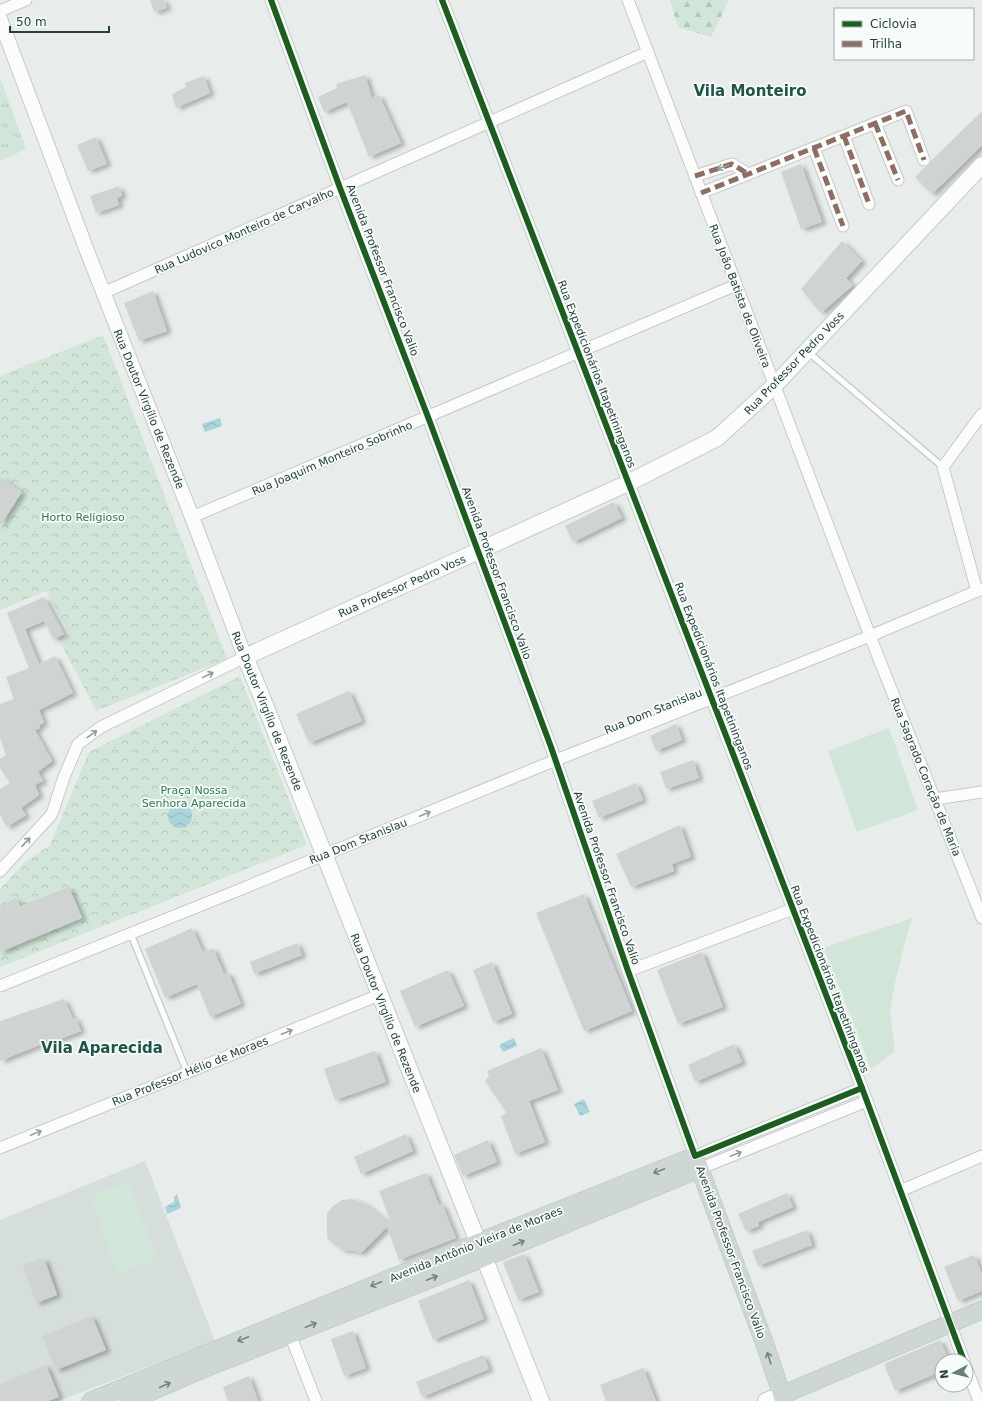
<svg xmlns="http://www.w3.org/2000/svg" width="982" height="1401" font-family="'DejaVu Sans',sans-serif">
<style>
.built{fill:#d6dedb}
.grass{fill:url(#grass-tufts)}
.forest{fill:url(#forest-firs)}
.park{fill:url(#park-crowns)}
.pitch{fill:#d1e6d8}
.water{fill:url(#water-waves)}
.building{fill:#cfd4d2;filter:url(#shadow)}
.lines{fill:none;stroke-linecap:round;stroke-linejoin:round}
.service-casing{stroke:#c5cac8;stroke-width:8}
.minor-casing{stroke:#c5cac8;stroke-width:13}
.tertiary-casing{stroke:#c5cac8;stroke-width:16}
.secondary-casing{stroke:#c3cbc8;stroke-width:18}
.primary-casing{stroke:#c3ccc9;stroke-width:19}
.service{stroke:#fcfcfc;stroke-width:5.5}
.minor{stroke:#fcfcfc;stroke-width:11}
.tertiary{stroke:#fcfcfc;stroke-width:14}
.secondary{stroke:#fcfcfc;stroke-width:16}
.primary{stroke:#cfd7d5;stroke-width:17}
.quiet{stroke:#8d6e63;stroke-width:5;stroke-dasharray:10 5;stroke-linecap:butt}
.cycleway-casing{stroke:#f7fbf9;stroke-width:8}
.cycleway{stroke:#1b5e20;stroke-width:6}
.oneway{stroke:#909f9b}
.oneway2{stroke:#718580}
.labels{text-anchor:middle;stroke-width:3.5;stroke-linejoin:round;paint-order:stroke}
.street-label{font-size:11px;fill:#24423a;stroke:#f7fbf9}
.park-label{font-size:11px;fill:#2d7a4b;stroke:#f7fbf9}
.district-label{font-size:15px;font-weight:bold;fill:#1f5548;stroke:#f7fbf9}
</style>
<defs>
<pattern id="grass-tufts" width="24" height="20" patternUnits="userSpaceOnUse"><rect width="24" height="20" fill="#d1e6d8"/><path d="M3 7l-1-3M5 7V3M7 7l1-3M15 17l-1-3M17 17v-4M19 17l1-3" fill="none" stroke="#b3c6ba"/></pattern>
<pattern id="forest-firs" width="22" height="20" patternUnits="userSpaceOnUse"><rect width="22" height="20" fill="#d1e6d8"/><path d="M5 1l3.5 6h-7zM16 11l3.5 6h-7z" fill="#b3c6ba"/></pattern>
<pattern id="park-crowns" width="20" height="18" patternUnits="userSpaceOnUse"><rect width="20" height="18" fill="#d1e6d8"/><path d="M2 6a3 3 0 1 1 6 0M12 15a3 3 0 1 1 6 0" fill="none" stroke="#b3c6ba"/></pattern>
<pattern id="water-waves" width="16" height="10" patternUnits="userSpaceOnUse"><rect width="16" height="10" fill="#a9d4db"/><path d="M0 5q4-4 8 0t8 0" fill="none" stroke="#91b7bd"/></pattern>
<filter id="shadow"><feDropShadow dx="4.5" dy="2.5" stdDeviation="2" flood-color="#0004"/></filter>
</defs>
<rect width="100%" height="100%" fill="#e8edeb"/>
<!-- built -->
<polygon class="built" points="145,1161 215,1341 59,1401 0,1401 0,1220"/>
<!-- grass -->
<polygon class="grass" points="0,78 26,149 0,161"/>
<!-- forest -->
<polygon class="forest" points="670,0 729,0 711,37 678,27"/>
<!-- park -->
<g class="park">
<polygon points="103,335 227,659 96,711 58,638 70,634 46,591 0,610 0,376"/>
<polygon points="240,676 307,845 0,967 0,889 24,863 50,845 89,752"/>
</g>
<!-- pitch -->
<g class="pitch">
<polygon points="889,728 918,810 857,832 828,751"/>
<polygon points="913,918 908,931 895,983 890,1011 895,1051 871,1069 824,948 843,941"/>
<polygon points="129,1180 156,1259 117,1274 91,1198"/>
</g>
<!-- water -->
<g class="water">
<polygon points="220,418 222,426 205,432 202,424"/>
<circle cx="180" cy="816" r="12"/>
<polygon points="514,1038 517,1046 503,1052 499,1045"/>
<polygon points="584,1099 590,1112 580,1116 574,1104"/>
<polygon points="177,1194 181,1208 167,1214 165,1207 174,1202 174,1197"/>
</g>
<!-- building -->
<g class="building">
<polygon points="150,0 164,0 167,8 154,12"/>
<polygon points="365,75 372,98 379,95 401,143 369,157 347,102 324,112 318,97 337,88 336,84"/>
<polygon points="204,76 210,93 176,108 172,94 186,87 185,83"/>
<polygon points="982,111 982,145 932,194 915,177 925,167 929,165 931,161"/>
<polygon points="96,137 107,164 88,171 77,145"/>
<polygon points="801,164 822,222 801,229 781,172"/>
<polygon points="119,186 122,196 117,198 119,205 96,213 90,196"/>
<polygon points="842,241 862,261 846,278 853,285 821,313 801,289"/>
<polygon points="153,291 167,331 139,341 124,303"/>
<polygon points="0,477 22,492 0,526"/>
<polygon points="614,502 622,518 573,542 565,526"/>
<polygon points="44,597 64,634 53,639 44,621 25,629 39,664 55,656 73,693 39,710 44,723 39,725 40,728 35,730 52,761 38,772 43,781 35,785 39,795 21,808 26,815 7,827 0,815 0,789 10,783 0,768 0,759 6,755 0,738 0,704 14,699 6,677 29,668 7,613"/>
<polygon points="349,691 362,721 309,743 296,714"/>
<polygon points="676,724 682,740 656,751 650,736"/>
<polygon points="693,760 699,778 666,789 660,772"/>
<polygon points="636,783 643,800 599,818 592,801"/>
<polygon points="680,825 691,857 672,864 674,871 631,887 616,854"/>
<polygon points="69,887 82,918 0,952 0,906 16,898 20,906"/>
<polygon points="584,894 632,1011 584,1031 536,913"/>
<polygon points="192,928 203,952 213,948 224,974 228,972 241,1004 210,1017 197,984 165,998 145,949"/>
<polygon points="297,943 302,955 254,974 250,962"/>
<polygon points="702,952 723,1007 678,1024 657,970"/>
<polygon points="492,962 512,1014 493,1022 473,970"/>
<polygon points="448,970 464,1006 415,1027 400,991"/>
<polygon points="64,999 73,1019 76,1018 81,1031 42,1046 42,1044 0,1061 0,1021"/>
<polygon points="734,1044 742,1062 695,1082 688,1065"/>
<polygon points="541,1048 558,1090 529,1101 545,1142 515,1154 501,1116 507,1113 485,1081 489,1076 487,1071"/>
<polygon points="375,1051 386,1082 335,1100 324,1069"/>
<polygon points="406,1134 413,1151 361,1174 354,1157"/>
<polygon points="488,1140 497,1162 463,1176 454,1155"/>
<polygon points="426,1173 439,1205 442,1204 456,1238 399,1260 387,1227 361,1253 355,1251 342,1250 327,1238 327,1214 332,1207 342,1200 352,1199 364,1203 392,1225 379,1191"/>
<polygon points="787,1193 793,1207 758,1222 759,1226 746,1231 738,1214"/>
<polygon points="807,1230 812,1245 758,1266 752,1251"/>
<polygon points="524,1254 539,1292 518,1300 503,1262"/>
<polygon points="974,1255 982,1274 982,1291 958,1301 944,1267"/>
<polygon points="44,1258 57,1295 36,1303 23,1265"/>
<polygon points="469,1280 484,1319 433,1340 418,1301"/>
<polygon points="92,1316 106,1350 56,1370 42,1336"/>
<polygon points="353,1331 366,1368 344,1376 331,1339"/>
<polygon points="940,1340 949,1361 942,1361 942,1371 895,1391 884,1364"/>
<polygon points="483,1355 489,1369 422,1397 416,1382"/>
<polygon points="46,1365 59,1397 48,1401 0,1401 0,1384"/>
<polygon points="643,1368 656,1401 606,1401 600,1385"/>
<polygon points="249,1376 258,1401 228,1401 223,1387"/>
</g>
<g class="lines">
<defs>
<g id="service">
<polyline points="808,352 943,467"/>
<polyline points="130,932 187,1072"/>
</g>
<g id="minor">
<polyline points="271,0 340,188 428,417 551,747 628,971 695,1156 862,1088"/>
<polyline points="442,0 862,1088 964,1361"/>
<polyline points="628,0 870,636 982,918"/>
<polyline points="0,11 26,0"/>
<polyline points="875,123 898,180"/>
<polyline points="844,136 869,204"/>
<polyline points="814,148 843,226"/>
<polyline points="695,176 732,164 748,174"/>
<polyline points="701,193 906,111 924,160"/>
<polyline points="103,293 648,52"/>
<polyline points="192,517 736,285"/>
<polyline points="977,591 943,467 982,414"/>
<polyline points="935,799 982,792"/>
<polyline points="0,871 52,814 64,777 78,744 101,727 245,657"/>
<polyline points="628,971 793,909"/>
<polyline points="0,986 229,894 556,760 870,636 982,589"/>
<polyline points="0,1148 379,995"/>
<polyline points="699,1169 867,1101"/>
<polyline points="900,1191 982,1156"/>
<polyline points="288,1329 316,1401"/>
<polyline points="966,1367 979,1401"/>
</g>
<polyline id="tertiary" points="0,19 87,251 192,517 245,657"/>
<g id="secondary">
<polyline points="541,1401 259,690 245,657 628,483 717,438 774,386 982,165"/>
<polyline points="766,1401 782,1395"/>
</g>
<g id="primary">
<polyline points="782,1395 982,1310"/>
<polyline points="91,1401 477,1243 695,1156 764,1342 784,1401"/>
<polyline points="129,1401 198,1371 483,1258 699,1169"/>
</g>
</defs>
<!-- service casing -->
<use href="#service" class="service-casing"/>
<!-- minor casing -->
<use href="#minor" class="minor-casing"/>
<!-- tertiary casing -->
<use href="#tertiary" class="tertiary-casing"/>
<!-- secondary casing -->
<use href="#secondary" class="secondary-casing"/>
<!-- primary casing -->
<use href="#primary" class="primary-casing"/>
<!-- service -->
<use href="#service" class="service"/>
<!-- minor -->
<use href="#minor" class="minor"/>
<!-- tertiary -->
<use href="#tertiary" class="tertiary"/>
<!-- secondary -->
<use href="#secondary" class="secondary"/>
<!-- primary -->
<use href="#primary" class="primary"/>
<!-- quiet -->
<g class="quiet">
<polyline points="875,123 898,180"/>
<polyline points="844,136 869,204"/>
<polyline points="814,148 843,226"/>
<polyline points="695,176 732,164 748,174"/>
<polyline points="701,193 906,111 924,160"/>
</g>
<defs>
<g id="cycleway">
<polyline points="271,0 340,188 428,417 551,747 628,971 695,1156 862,1088"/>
<polyline points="442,0 862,1088 964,1361"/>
</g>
</defs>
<!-- cycleway casing -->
<use href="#cycleway" class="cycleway-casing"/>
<!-- cycleway -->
<use href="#cycleway" class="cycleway"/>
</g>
<!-- one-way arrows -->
<defs><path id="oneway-shaft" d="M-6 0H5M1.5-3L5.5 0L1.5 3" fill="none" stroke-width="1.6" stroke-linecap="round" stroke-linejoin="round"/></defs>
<g class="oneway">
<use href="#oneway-shaft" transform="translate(723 167) rotate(161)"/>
<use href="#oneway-shaft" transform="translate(208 675) rotate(-26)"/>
<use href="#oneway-shaft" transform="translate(92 734) rotate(-36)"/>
<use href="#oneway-shaft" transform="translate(425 814) rotate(-22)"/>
<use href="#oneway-shaft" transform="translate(26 842) rotate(-47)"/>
<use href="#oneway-shaft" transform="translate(287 1032) rotate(-22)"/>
<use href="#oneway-shaft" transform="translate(36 1133) rotate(-22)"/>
<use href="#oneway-shaft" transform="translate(736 1154) rotate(-22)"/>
</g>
<g class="oneway2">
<use href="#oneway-shaft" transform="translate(659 1171) rotate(158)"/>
<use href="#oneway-shaft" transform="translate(519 1243) rotate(-23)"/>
<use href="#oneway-shaft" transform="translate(432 1278) rotate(-21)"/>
<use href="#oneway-shaft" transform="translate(376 1284) rotate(158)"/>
<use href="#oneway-shaft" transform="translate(311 1325) rotate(-21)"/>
<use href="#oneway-shaft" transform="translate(243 1339) rotate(158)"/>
<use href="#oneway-shaft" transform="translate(769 1358) rotate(-108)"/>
<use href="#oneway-shaft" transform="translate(165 1385) rotate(-24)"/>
</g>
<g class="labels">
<!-- street labels -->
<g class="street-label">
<text transform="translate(244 231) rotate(-24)" y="4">Rua Ludovico Monteiro de Carvalho</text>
<text transform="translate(383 270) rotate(69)" y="4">Avenida Professor Francisco Valio</text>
<text transform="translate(740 296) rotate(69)" y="4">Rua João Batista de Oliveira</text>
<text transform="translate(794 363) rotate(-46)" y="4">Rua Professor Pedro Voss</text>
<text transform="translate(597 374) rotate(69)" y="4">Rua Expedicionários Itapetininganos</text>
<text transform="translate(149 409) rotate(68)" y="4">Rua Doutor Virgílio de Rezende</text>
<text transform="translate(332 458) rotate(-23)" y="4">Rua Joaquim Monteiro Sobrinho</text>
<text transform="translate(497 573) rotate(70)" y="4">Avenida Professor Francisco Valio</text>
<text transform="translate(402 586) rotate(-24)" y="4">Rua Professor Pedro Voss</text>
<text transform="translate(714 676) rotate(69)" y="4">Rua Expedicionários Itapetininganos</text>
<text transform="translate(267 711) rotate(68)" y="4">Rua Doutor Virgílio de Rezende</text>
<text transform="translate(653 711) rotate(-22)" y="4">Rua Dom Stanislau</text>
<text transform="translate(926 777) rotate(68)" y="4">Rua Sagrado Coração de Maria</text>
<text transform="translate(358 841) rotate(-22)" y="4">Rua Dom Stanislau</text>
<text transform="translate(607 878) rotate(71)" y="4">Avenida Professor Francisco Valio</text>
<text transform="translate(830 979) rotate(69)" y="4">Rua Expedicionários Itapetininganos</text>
<text transform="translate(386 1013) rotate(68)" y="4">Rua Doutor Virgílio de Rezende</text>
<text transform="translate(190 1071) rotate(-22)" y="4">Rua Professor Hélio de Moraes</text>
<text transform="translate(476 1244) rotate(-22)" y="4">Avenida Antônio Vieira de Moraes</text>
<text transform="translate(731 1252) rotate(70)" y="4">Avenida Professor Francisco Valio</text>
</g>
<!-- park labels -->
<g class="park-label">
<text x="83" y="521">Horto Religioso</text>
<text x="194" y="794">Praça Nossa<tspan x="194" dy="13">Senhora Aparecida</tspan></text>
</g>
<!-- district labels -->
<g class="district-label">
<text x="750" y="96">Vila Monteiro</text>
<text x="102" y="1053">Vila Aparecida</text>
</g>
</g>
<!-- legend -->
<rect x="834" y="8" width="140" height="52" fill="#f7fbf9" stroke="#a3b1ad"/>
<rect x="842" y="21" width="20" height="6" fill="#1b5e20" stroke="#a3b1ad"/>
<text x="870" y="28" font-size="12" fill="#24423a">Ciclovia</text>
<rect x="842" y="41" width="20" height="6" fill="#8d6e63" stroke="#a3b1ad"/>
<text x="870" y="48" font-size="12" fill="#24423a">Trilha</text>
<!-- north arrow -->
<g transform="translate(954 1373) rotate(263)"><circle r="19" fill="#f7fbf9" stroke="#a3b1ad"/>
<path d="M0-3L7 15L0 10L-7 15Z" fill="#697e78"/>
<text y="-6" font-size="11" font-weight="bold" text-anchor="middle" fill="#24423a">N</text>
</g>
<!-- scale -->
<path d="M10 26v6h99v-6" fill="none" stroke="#24423a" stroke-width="2"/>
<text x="16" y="26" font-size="12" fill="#24423a" stroke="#f7fbf9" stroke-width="3" paint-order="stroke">50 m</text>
</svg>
